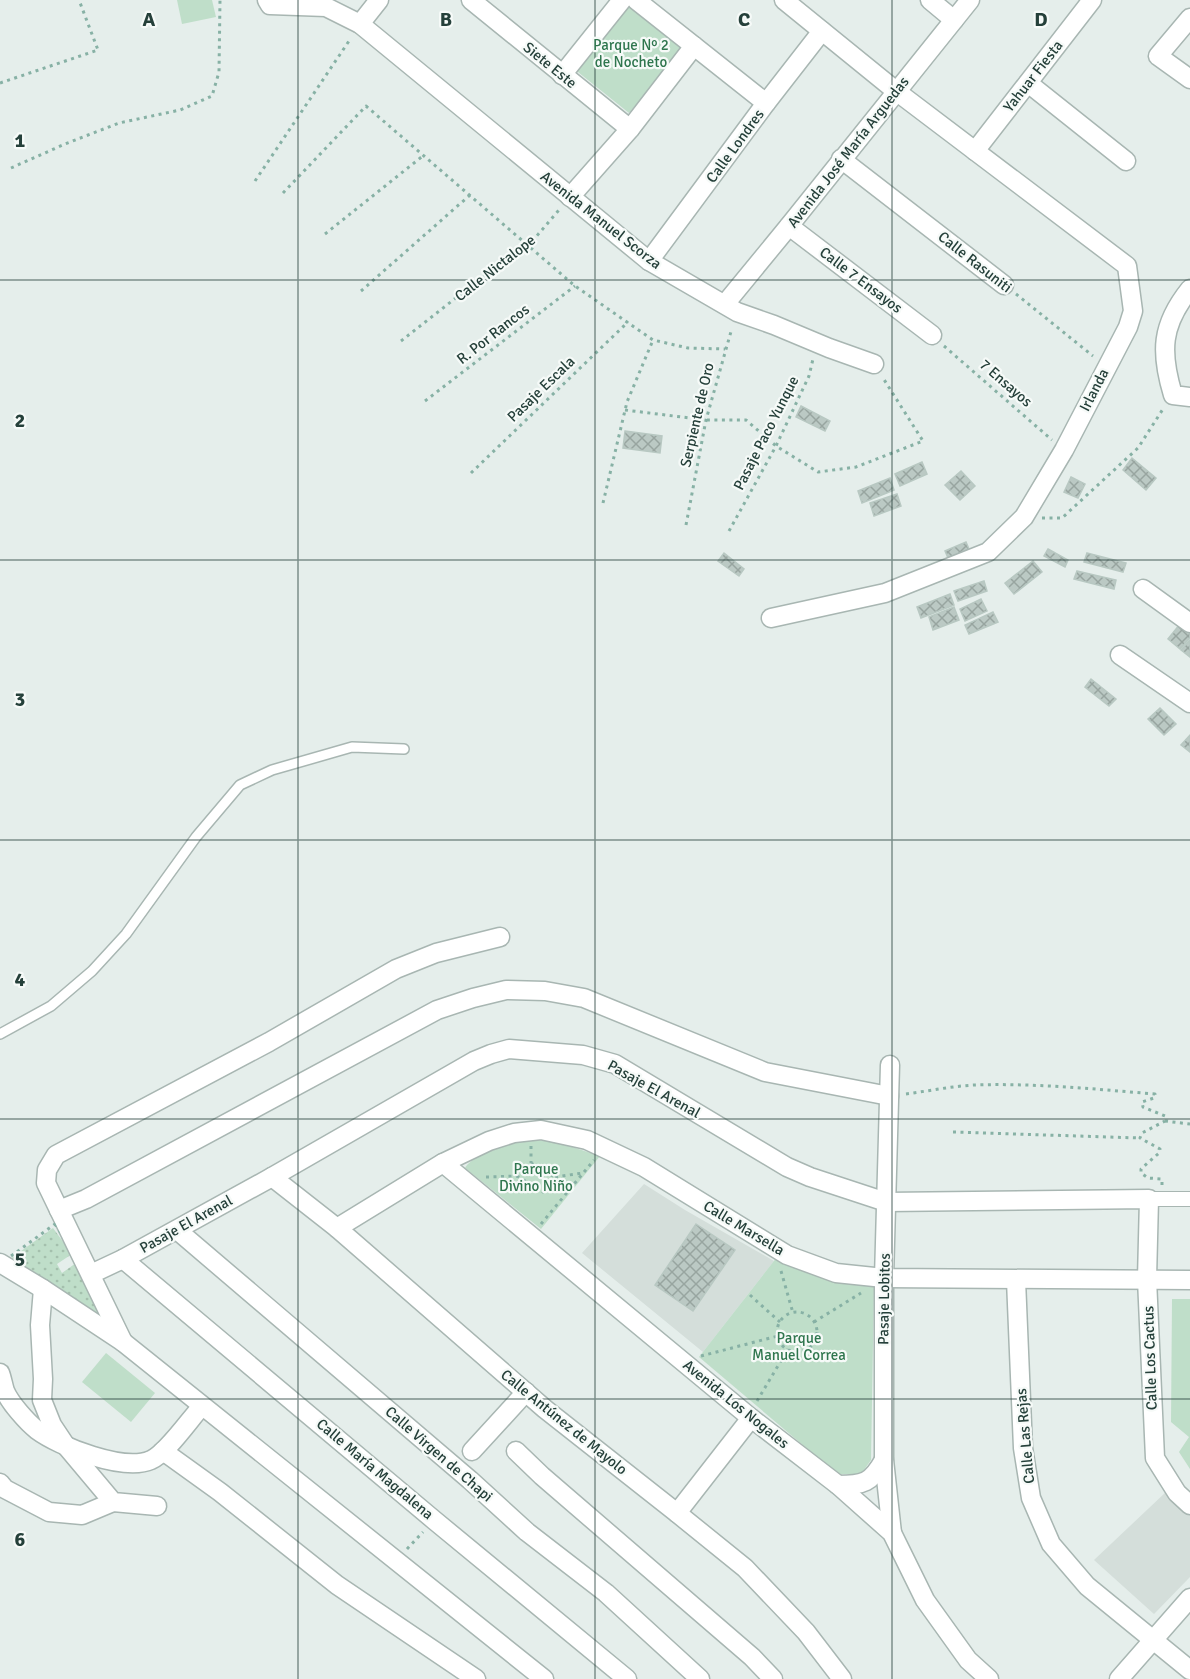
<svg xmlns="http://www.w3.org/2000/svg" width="1190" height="1679" font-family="Signika,sans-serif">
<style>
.built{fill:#d4deda}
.grass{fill:url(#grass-dots)}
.green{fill:#bfdec9}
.building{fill:url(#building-cross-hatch);stroke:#b8c8c2;stroke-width:1.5}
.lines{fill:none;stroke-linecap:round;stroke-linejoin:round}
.service-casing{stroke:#a8b6b2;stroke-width:12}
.pedestrian-casing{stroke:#a8b6b2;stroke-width:16}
.minor-casing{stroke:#a8b6b2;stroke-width:21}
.path{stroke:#87b1a5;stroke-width:3;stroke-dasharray:3 4.5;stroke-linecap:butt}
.service{stroke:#fff;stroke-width:9}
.pedestrian{stroke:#fff;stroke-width:14}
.minor{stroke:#fff;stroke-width:18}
.grid{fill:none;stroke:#25403a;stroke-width:1.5;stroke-opacity:0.55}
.labels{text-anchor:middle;stroke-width:4.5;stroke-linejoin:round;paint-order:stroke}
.park-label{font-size:15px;fill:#2f764e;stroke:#f6faf8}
.street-label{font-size:15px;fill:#25403a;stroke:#f6faf8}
.grid-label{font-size:20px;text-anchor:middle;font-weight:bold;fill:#25403a;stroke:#f6faf8;stroke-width:4.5;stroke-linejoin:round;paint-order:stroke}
</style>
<defs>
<pattern id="grass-dots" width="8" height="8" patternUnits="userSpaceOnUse" patternTransform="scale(1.5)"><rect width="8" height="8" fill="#bfdec9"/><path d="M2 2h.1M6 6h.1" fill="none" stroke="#a4c0ad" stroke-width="1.8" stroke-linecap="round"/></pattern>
<pattern id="building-cross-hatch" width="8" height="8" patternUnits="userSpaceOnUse" patternTransform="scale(1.5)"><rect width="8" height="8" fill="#bbc9c4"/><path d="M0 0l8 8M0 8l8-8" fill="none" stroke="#98a5a0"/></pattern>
</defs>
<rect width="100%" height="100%" fill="#e5eeeb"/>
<!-- built -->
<g class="built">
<polygon points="644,1184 685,1210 774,1261 703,1352 582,1253"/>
<polygon points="1166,1492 1190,1514 1190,1577 1154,1614 1094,1560"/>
</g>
<!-- grass -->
<polygon class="grass" points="53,1228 72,1254 57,1264 62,1273 76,1263 99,1313 98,1315 10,1259"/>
<!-- green -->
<g class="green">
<polygon points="177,0 212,0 216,17 182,24"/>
<polygon points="627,0 687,44 629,113 573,68"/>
<path d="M540 1140 566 1145 600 1156 541 1229 465 1168C472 1156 502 1145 516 1142 524 1141 532 1141 540 1140Z"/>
<polygon points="777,1257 828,1279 849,1283 874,1283 871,1460 861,1474 837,1474 699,1357"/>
<polygon points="1172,1299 1190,1299 1190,1469 1179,1452 1189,1437 1171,1422"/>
<polygon points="106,1353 155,1393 131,1422 82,1382"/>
</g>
<!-- building -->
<g class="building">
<polygon points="801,406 830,421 825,431 796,417"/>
<polygon points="625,431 662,436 660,453 623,448"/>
<polygon points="1132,458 1156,478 1146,490 1123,470"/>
<polygon points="922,462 927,474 900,486 895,474"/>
<polygon points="961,471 975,486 960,500 945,485"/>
<polygon points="1071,477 1085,484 1078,498 1064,492"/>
<polygon points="890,478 894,490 862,503 858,491"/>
<polygon points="897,494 901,506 874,516 870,503"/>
<polygon points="966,542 972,556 951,565 945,551"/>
<polygon points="1048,549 1068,560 1065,567 1044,556"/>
<polygon points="724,553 744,569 739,576 718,561"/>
<polygon points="1087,553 1126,563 1123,572 1084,562"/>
<polygon points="1033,561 1042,572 1014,594 1005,583"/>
<polygon points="1077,571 1116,580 1114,589 1074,579"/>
<polygon points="984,581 987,591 958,601 954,591"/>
<polygon points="950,594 954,605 921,618 917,607"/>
<polygon points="981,599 987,611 965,621 960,609"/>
<polygon points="954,607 959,620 933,630 929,617"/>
<polygon points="993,612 998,622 969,634 965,625"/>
<polygon points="1180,624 1190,632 1190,638 1180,649 1168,639"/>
<polygon points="1190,640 1190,657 1181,650"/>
<polygon points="1091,679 1116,699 1109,706 1085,687"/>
<polygon points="1160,708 1176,724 1164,735 1148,719"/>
<polygon points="1190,735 1190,752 1181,745"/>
<polygon points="696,1224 735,1250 693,1311 655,1285"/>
</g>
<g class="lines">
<defs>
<polyline id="service" points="0,1034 51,1006 92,971 126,934 196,837 240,785 272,770 352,747 404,749"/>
<polyline id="pedestrian" points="1149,1199 1190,1199"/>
<g id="minor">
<polyline points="267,0 270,5 326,7 360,24 649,261 737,312 774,325 829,348 874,364"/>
<polyline points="471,0 630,129"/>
<polyline points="636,0 766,103"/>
<polyline points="930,0 954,20"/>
<polyline points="1190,18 1158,56 1190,79"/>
<polyline points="360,24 379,0"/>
<polyline points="562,75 622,0"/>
<polyline points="1028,83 1126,161"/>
<polyline points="975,151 1092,0"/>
<polyline points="841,159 1004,285"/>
<polyline points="570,197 630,129 694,46"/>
<polyline points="789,226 932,335"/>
<polyline points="649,261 766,103 822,31"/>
<path d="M1190 289C1161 325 1160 352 1173 395L1190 397"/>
<polyline points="725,304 789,226 970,0"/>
<polyline points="1143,589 1190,623"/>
<polyline points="771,618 885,593 988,552 1024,517 1064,450 1128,327 1133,311 1127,266 896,91 784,0"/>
<polyline points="1120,655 1190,703"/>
<polyline points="890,1065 884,1278 884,1460 892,1533"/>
<polyline points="443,1163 751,1418 838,1485 892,1533 925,1600 968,1660 989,1679"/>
<polyline points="272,1177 337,1228 545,1409 677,1513 745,1568 806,1632 842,1679"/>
<polyline points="59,1210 86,1199 437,1010 473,998 506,990 545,991 584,998 765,1072 889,1096"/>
<polyline points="337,1228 443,1163 489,1141 514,1133 541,1130 587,1140 644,1167 787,1255 836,1273 884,1278 1190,1280"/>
<polyline points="177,1230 470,1480 527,1532 606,1593 700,1679"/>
<polyline points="123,1259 434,1520 627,1679"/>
<polyline points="0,1263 43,1289 123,1342 544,1679"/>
<polyline points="91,1274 123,1259 272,1177 474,1061 491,1054 509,1049 583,1055 615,1064 787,1167 810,1177 886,1202 1149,1199 1147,1279 1155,1458 1177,1493 1190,1505"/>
<polyline points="1016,1280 1023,1448 1031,1498 1051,1544 1087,1586 1190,1670"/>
<polyline points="43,1289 40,1325 43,1379 42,1400 52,1425 66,1446 113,1502 157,1506"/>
<polyline points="123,1342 46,1183 47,1170 56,1155 269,1042 396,969 436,953 500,937"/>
<path d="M0 1373C2 1378 3 1385 5 1391 10 1403 27 1422 37 1430 60 1447 124 1472 151 1460 166 1454 190 1419 202 1406"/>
<polyline points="163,1451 220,1492 337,1585 476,1679"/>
<polyline points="472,1451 526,1392"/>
<polyline points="516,1451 542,1476 752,1657 773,1679"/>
<polyline points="0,1483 5,1489 49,1512 82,1515 113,1502"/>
<path d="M838 1485C864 1485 871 1483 884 1460"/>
<polyline points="677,1513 751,1418"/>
<polyline points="1119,1679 1190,1598"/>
</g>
</defs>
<!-- service casing -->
<use href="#service" class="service-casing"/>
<!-- pedestrian casing -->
<use href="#pedestrian" class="pedestrian-casing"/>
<!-- minor casing -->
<use href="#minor" class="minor-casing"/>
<!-- path -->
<g class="path">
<polyline points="0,83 98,50 79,0"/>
<polyline points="11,168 65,144 119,123 180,110 212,96 219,72 220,0"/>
<polyline points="255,181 351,38"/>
<polyline points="283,193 366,106 575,286 653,340 688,348 725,349"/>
<polyline points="325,234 424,155"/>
<polyline points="361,291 470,195"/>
<polyline points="1016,294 1093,356"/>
<polyline points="401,341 499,264 529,245 559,210"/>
<polyline points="944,346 1052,440"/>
<polyline points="425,401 575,286"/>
<polyline points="625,410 706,420 746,420 776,446 818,472 856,467 923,441 883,378"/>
<polyline points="471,473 628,322"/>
<polyline points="603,503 627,402 653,340"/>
<polyline points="1042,518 1062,518 1138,448 1163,409"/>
<polyline points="686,525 706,420 732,328"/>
<polyline points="729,531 776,446 809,376 813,359"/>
<path d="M906 1094C929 1091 952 1086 975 1085 1035 1083 1094 1089 1155 1094L1154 1098 1142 1102 1143 1107 1165 1116V1121L1142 1133 1140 1138 1160 1149 1159 1153 1141 1169V1173L1148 1178 1162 1179V1186"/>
<polyline points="1165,1121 1190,1124"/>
<polyline points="953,1132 1140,1138"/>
<polyline points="531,1146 531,1163"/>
<polygon points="531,1163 555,1177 543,1192 517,1176"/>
<polyline points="486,1177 517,1176"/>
<polyline points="555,1177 583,1173"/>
<polygon points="55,1224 77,1257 103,1317 99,1319 9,1263 7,1259"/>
<polyline points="541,1224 594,1160"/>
<polyline points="781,1271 793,1313"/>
<polyline points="750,1295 780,1322"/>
<circle cx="797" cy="1332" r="20"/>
<polyline points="814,1322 861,1293"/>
<polyline points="701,1356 778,1336"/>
<polyline points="757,1401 788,1349"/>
<polyline points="407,1549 423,1532"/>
</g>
<!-- service -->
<use href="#service" class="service"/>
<!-- pedestrian -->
<use href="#pedestrian" class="pedestrian"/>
<!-- minor -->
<use href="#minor" class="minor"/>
</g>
<!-- grid -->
<path class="grid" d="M298 0V1679M595 0V1679M892 0V1679M0 280H1190M0 560H1190M0 840H1190M0 1119H1190M0 1399H1190"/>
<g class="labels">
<!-- park labels -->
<g class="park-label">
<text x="631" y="50">Parque Nº 2<tspan x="631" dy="17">de Nocheto</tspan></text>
<text x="536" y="1174">Parque<tspan x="536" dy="17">Divino Niño</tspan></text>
<text x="799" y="1343">Parque<tspan x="799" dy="17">Manuel Correa</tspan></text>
</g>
<!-- street labels -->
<g class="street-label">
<text transform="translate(550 65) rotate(39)" y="5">Siete Este</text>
<text transform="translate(1033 76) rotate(-52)" y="5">Yahuar Fiesta</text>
<text transform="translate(735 146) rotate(-54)" y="5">Calle Londres</text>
<text transform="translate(848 152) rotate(-52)" y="5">Avenida José María Arguedas</text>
<text transform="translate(601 220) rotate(38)" y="5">Avenida Manuel Scorza</text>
<text transform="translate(975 262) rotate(38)" y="5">Calle Rasuniti</text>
<text transform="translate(495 268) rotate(-38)" y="5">Calle Nictalope</text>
<text transform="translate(861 280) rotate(37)" y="5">Calle 7 Ensayos</text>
<text transform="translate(493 334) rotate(-38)" y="5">R. Por Rancos</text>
<text transform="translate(1006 383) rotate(41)" y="5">7 Ensayos</text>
<text transform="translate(541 389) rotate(-44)" y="5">Pasaje Escala</text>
<text transform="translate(1094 390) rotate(-63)" y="5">Irlanda</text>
<text transform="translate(697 415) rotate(-77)" y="5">Serpiente de Oro</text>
<text transform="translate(766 433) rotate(-63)" y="5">Pasaje Paco Yunque</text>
<text transform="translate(654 1089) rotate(29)" y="5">Pasaje El Arenal</text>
<text transform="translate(186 1224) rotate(-29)" y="5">Pasaje El Arenal</text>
<text transform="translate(744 1228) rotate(31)" y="5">Calle Marsella</text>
<text transform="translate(884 1299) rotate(-89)" y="5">Pasaje Lobitos</text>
<text transform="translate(1150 1358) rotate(-92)" y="5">Calle Los Cactus</text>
<text transform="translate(736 1404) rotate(39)" y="5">Avenida Los Nogales</text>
<text transform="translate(564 1422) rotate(39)" y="5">Calle Antúnez de Mayolo</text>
<text transform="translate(1025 1436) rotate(-95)" y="5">Calle Las Rejas</text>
<text transform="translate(439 1454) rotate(41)" y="5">Calle Virgen de Chapi</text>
<text transform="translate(375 1469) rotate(40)" y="5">Calle María Magdalena</text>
</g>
</g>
<g class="grid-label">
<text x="149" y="26">A</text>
<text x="446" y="26">B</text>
<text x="744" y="26">C</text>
<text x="1041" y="26">D</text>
<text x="20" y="147">1</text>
<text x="20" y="427">2</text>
<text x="20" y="706">3</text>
<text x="20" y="986">4</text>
<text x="20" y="1266">5</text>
<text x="20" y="1546">6</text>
</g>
</svg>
